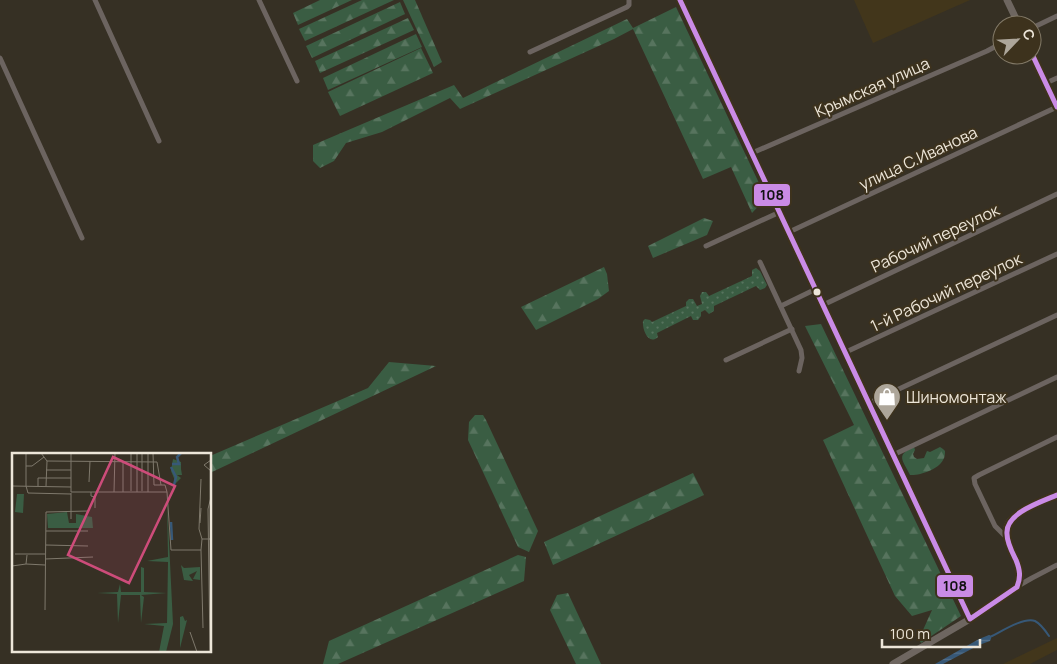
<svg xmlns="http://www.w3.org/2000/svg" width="1057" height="664" font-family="Manrope,sans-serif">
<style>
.built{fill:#42361b}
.grass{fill:url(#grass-dots)}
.forest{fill:url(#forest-firs)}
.water{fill:url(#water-rules)}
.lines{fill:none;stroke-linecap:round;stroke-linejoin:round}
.stream{stroke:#375877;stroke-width:2}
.street{stroke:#6c6460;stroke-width:5}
.secondary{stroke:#6e6660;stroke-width:7}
.bus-1-casing{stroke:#3d321d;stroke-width:9}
.bus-1{stroke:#ca8be6;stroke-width:5}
.bus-dot{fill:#ede6d9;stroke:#3d321d;stroke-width:2}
.labels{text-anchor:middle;stroke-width:4;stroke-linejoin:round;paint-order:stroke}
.street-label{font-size:16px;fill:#ede6d9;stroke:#3d321d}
.poi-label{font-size:16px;fill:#ede6d9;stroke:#3d321d;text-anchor:start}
.inset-river{fill:none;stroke:#375877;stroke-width:2.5}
.inset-road{fill:none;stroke:#7f796c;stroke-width:1}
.view{fill:#cd4c7a;fill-opacity:0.15;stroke:#cd4c7a;stroke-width:2.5}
.inset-edge{fill:none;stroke:#ede6d9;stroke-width:2.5}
.line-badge{stroke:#3d321d;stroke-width:2}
.pale-badge-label{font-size:14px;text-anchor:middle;font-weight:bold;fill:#111}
</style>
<defs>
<pattern id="grass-dots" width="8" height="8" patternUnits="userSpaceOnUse" patternTransform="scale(1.25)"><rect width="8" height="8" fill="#3a5d43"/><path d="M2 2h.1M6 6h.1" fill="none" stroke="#57745e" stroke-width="1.8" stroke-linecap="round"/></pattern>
<pattern id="forest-firs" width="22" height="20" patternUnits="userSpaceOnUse" patternTransform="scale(1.25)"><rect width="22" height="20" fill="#3a5d43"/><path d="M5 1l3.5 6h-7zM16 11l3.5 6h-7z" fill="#57745e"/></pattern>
<pattern id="water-rules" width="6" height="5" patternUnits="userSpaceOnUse" patternTransform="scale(1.25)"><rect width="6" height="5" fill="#375877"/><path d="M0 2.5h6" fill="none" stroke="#54708a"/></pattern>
</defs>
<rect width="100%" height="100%" fill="#363024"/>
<!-- built -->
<g class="built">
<polygon points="854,0 970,0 873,43"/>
<polygon points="1057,638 1057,650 1030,664 1003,664"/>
</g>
<!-- grass -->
<path class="grass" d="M756 268 760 271 767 285 765 288 760 290 756 286 714 306V311L709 314 705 310 701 312V316L698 320H693L691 316 657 333 658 337C648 346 642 329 643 321L645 319 650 320 652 322 686 306V302L689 299H693L697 306 702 304 700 296 702 292H706L709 296 752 276V270Z"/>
<!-- forest -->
<g class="forest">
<polygon points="320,0 352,0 298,25 293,13"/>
<polygon points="362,0 394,0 305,41 299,29"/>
<polygon points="403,0 415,0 442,62 434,67"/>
<polygon points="400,2 405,14 312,58 306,46"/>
<polygon points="676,7 766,198 752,213 731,167 703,179 633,29 614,39 460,109 450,98 382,132 346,143 334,161 320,168 313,161 313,145 454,85 463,98 627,19 633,28"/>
<polygon points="408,18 414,30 320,73 315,61"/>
<polygon points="416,34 422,47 328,90 323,78"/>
<polygon points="421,48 433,73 340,116 328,92"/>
<polygon points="704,218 713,221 707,235 653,258 648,246"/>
<polygon points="604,267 607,274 609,291 598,299 536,330 521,307"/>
<polygon points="821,324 961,616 921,643 919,639 932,610 912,616 895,596 823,440 854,425 805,326"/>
<polygon points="389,362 436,366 210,473 210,456 368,388"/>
<polygon points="475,415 483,415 486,420 538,531 529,552 518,547 468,440 469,422"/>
<path d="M914 447 915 450 913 454 914 457 917 459 924 458 927 451 930 452 940 447 943 449 945 451C945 454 945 457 943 460 939 469 919 476 910 475 903 460 895 455 914 447Z"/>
<polygon points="693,473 704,495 553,565 544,542"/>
<polygon points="518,555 526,557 524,581 338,664 323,664 329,641"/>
<polygon points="568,593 601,664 576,664 550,610 557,595"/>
</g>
<!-- water -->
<polygon class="water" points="989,635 992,636 990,641 979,645 943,664 935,664 979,639"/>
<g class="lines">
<!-- stream -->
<path class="stream" d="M992 636C1002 631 1024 617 1035 621 1041 624 1045 630 1049 636"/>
<!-- street -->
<g class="street">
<polyline points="95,0 159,141"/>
<polyline points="259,0 297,81"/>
<polyline points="1032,28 1057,16"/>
<polyline points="530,52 627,7 629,5 629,0"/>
<polyline points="0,58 82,238"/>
<polyline points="1046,83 1057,78"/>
<polyline points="752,153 987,51 1002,43"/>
<polyline points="789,232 1057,107"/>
<polyline points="706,246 780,212"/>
<polyline points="760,262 801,350 802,358 799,371"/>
<polyline points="823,305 1057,194"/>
<polyline points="781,306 816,289"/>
<polyline points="846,352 1057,254"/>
<polyline points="726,360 792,329"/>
<polyline points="869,403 1057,315"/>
<polyline points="893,455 1057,377"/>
<polyline points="1006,537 995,526 975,484 974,478 979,475 1057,437"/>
<polyline points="1018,586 1032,578 1057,565"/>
</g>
<!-- secondary -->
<g class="secondary">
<polyline points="680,0 970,619"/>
<polyline points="1007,0 1019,25"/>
<polyline points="1032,54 1057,107"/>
<path d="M893 664 970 619 1017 587C1019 582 1021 578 1020 572 1016 553 993 529 1018 514 1030 506 1044 501 1057 495"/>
</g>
<defs>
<g id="bus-1">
<path d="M680 0 970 619 1017 587C1021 577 1020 570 1016 560 1012 552 1007 543 1007 534 1005 513 1041 502 1057 495"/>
<polyline points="1032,54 1057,107"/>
</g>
</defs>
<!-- bus-1 casing -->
<use href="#bus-1" class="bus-1-casing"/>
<!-- bus-1 -->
<use href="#bus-1" class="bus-1"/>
</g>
<!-- icons -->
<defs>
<symbol id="shop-pin" viewBox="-11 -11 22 30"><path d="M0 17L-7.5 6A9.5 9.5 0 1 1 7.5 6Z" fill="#ada69a" stroke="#3d321d"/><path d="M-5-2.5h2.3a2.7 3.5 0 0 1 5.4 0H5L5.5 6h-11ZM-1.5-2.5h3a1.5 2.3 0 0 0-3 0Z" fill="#fff"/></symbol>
</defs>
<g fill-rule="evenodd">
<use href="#shop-pin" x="871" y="381" width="32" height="43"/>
</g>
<!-- markers -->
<circle class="bus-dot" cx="817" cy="292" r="4.5"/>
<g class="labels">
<!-- street labels -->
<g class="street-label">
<text transform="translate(872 87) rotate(-24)" y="6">Крымская улица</text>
<text transform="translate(918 158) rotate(-25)" y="6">улица С.Иванова</text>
<text transform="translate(935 238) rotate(-25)" y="6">Рабочий переулок</text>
<text transform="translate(946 292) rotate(-25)" y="6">1-й Рабочий переулок</text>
</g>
<!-- poi labels -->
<g class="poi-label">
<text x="906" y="403">Шиномонтаж</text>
</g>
</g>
<!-- overview -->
<g transform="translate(12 453)">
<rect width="199" height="199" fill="#363024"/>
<path d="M169 112 172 115 188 114V127L181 126 185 118 177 122 181 128 172 127Z" fill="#3a5d43"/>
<path d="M155 48 161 171 154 199H147L152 173 132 171 155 170 156 109 135 108 156 104ZM55 59 57 70H64V61L80 64 81 75H36L35 61ZM129 114 132 115V139L155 140 129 142 132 144 129 170 128 142H109L106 170 105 141 85 140 106 139 108 131 109 139H129ZM171 163 173 168 175 167 168 195V164Z" fill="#3a5d43"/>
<path d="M161 6 169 9V16L170 22H165L169 25 164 30 159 18Z" fill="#3a5d43"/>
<path d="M5 41H12L11 60 3 59Z" fill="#3a5d43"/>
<path class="inset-river" d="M160 11H167L165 4 169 0M159 14 164 24 162 32M159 69 160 87"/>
<path class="inset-road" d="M14 0V33M29 0 35 8 34 33M59 0V39H155L159 97H189L190 86H199M119 0V38M125 0V39M130 0V38M136 0V39M141 0 142 32H153L155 39M199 7 192 12 199 18M35 8 145 9 149 32M111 9V39M14 13H20L32 4M34 17H59M189 26 187 76 190 86M77 29 78 8M0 33 59 34M14 33 16 40 59 41M26 33V25H59M79 39V43L83 44V55M102 39 103 0M59 66V40M188 70 189 55M34 78H76M34 92 76 93M189 97 191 175M3 101H33M33 106 81 104M14 111 33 112M0 113 14 111 15 102M33 157 34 59 76 58M178 179 185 199M198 199 196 56 199 44"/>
<path class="view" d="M101 4 163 33 117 130 56 102Z"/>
<rect width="199" height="199" class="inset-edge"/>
</g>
<g class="line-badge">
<rect x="753" y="183" width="38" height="24" rx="5" fill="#ca8be6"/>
<rect x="936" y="574" width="38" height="24" rx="5" fill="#ca8be6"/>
</g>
<g class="pale-badge-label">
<text x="772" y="200">108</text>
<text x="955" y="591">108</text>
</g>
<!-- north arrow -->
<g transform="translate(1017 40) rotate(65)"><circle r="24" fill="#3d321d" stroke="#837a68"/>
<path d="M0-4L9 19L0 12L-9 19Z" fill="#ada69a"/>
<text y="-8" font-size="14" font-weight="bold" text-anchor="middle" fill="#ede6d9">С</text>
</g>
<!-- scale -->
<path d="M882 639v8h98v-8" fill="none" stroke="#ede6d9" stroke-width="2.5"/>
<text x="890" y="639" font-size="15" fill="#ede6d9" stroke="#3d321d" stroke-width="4" paint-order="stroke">100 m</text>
</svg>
